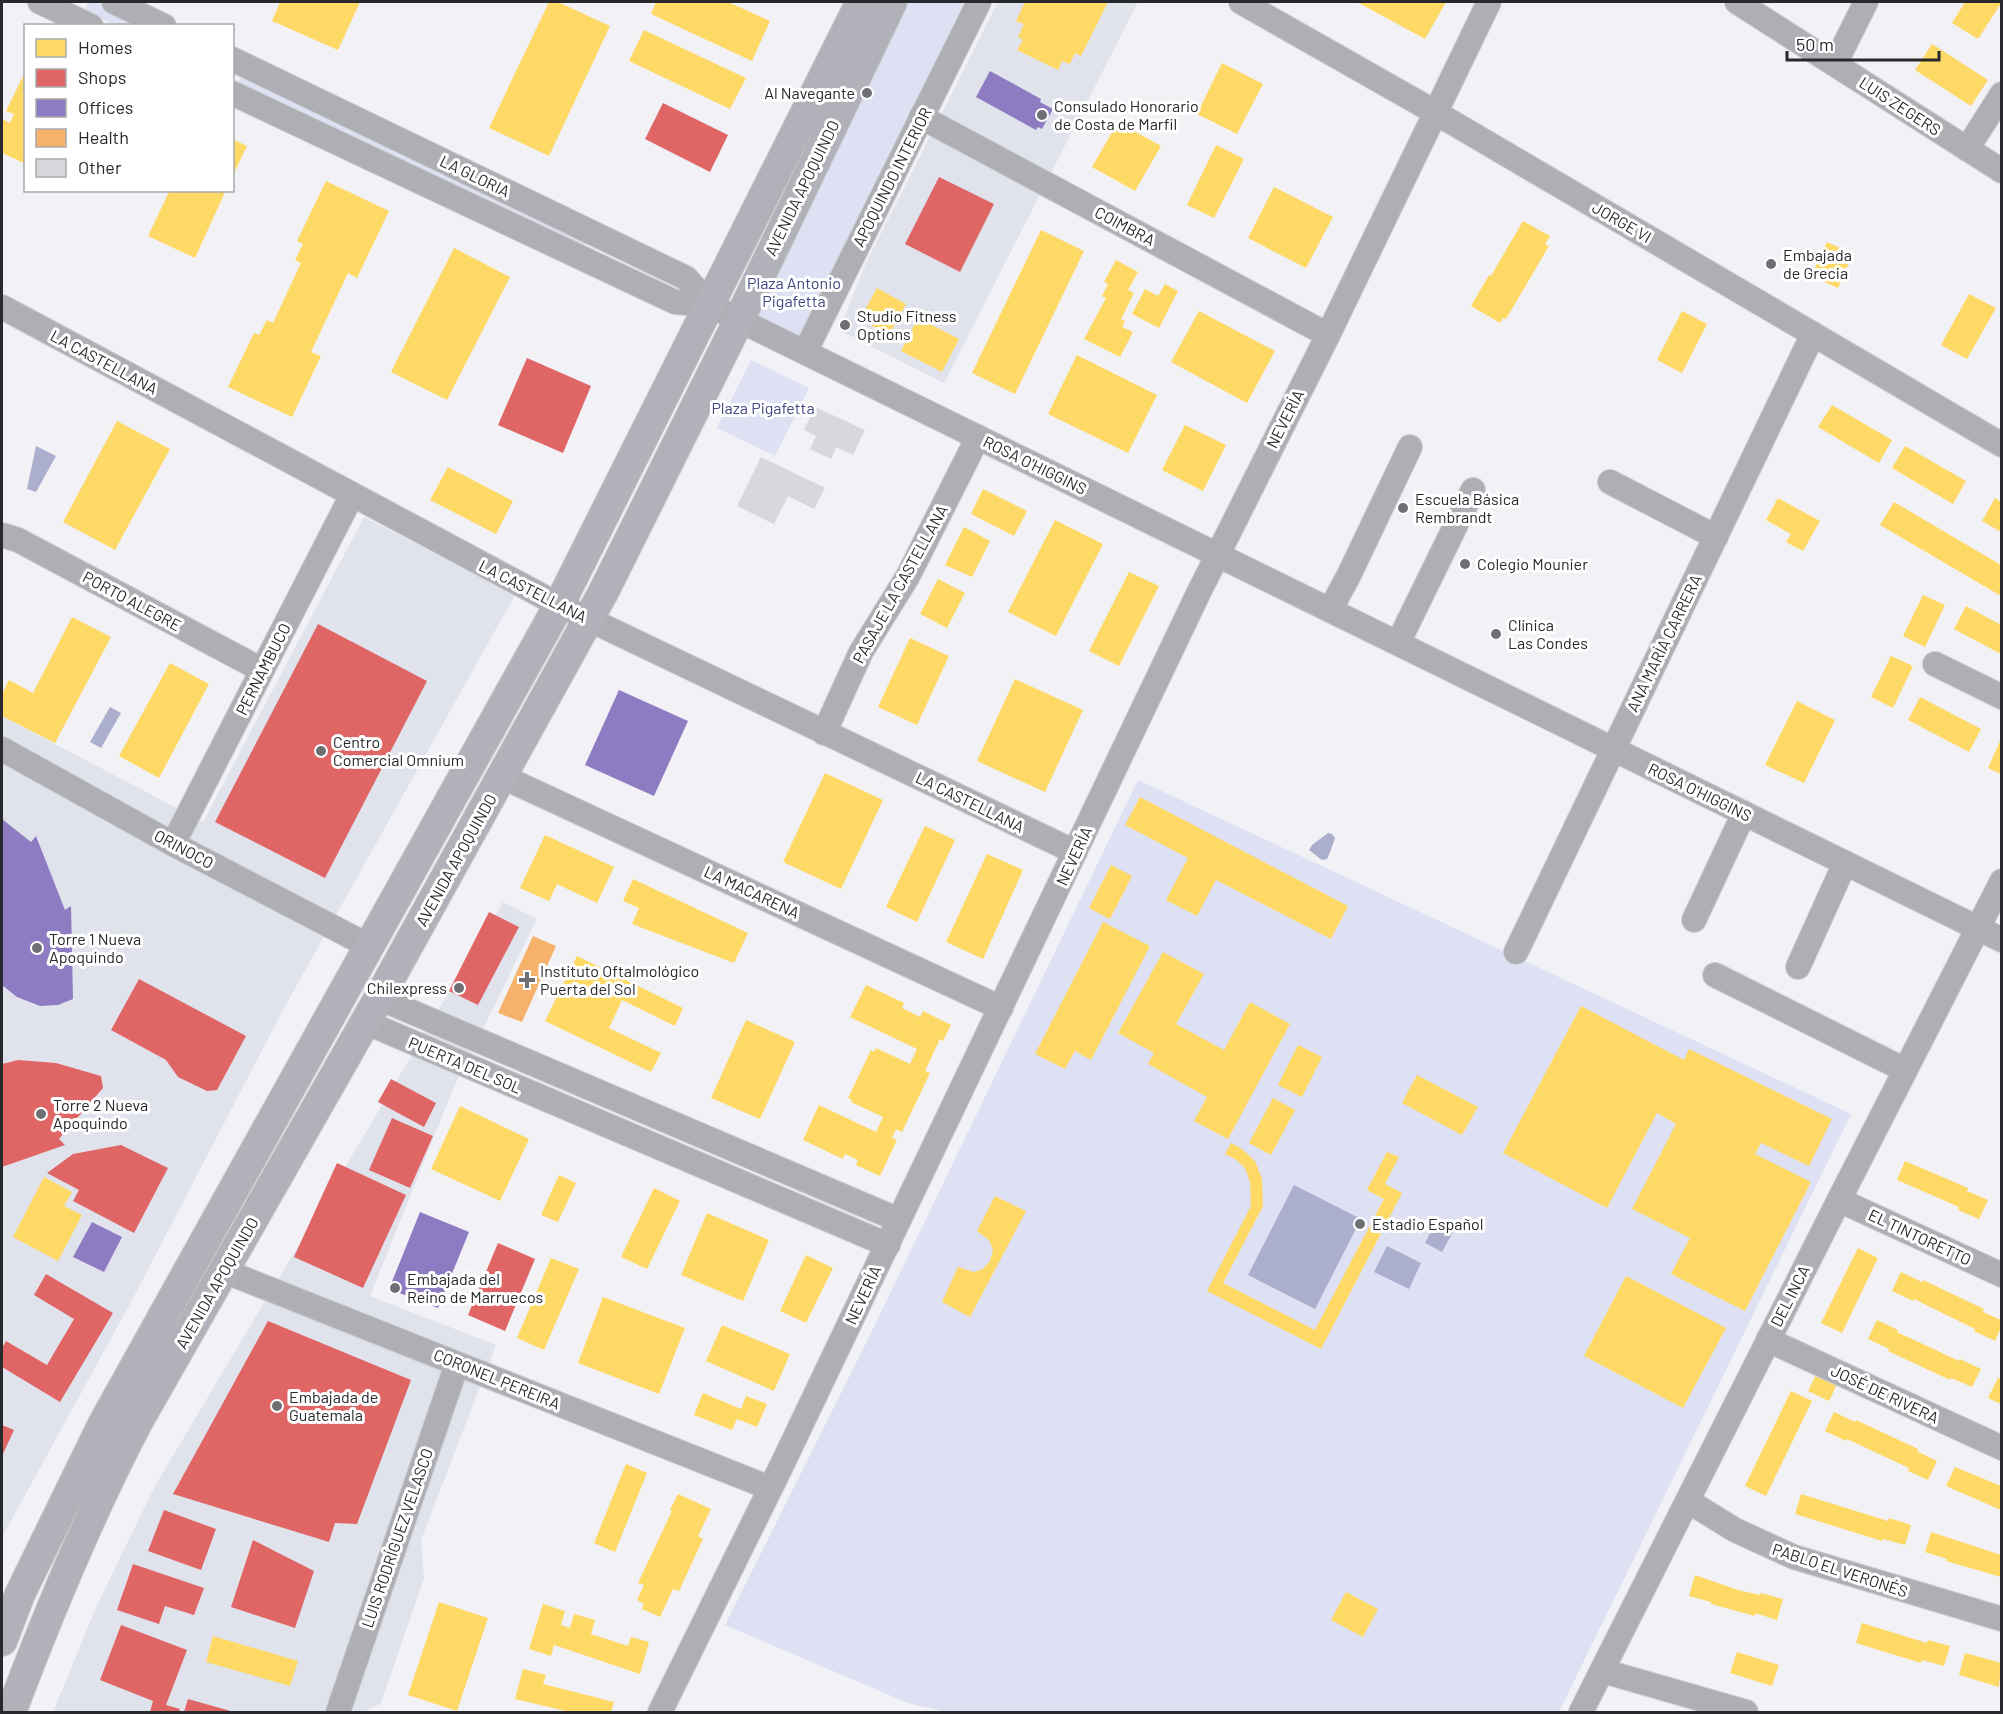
<svg xmlns="http://www.w3.org/2000/svg" width="2003" height="1714" font-family="Barlow,sans-serif">
<style>
.built{fill:#e0e2ec}
.green{fill:#dee0f3}
.water{fill:#abaecd}
.homes{fill:#ffd966}
.shops{fill:#e06666}
.offices{fill:#8e7cc3}
.health{fill:#f6b26b}
.building{fill:#d7d8db}
.lines{fill:none;stroke-linecap:round;stroke-linejoin:round}
.minor-casing{stroke:#ceced1;stroke-width:26}
.major-casing{stroke:#ceced1;stroke-width:32}
.minor{stroke:#aeafb5;stroke-width:24}
.major{stroke:#b0b1b9;stroke-width:30}
.poi-dot{fill:#6e6f73;stroke:#fff;stroke-width:2}
.labels{text-anchor:middle;stroke-width:6;stroke-linejoin:round;paint-order:stroke}
.poi-label{font-size:16px;fill:#28292c;stroke:#fff;text-anchor:start}
.street-label{font-size:16px;fill:#28292c;stroke:#fff}
.park-label{font-size:16px;fill:#42477e;stroke:#fff}
</style>
<rect width="100%" height="100%" fill="#f1f1f6"/>
<!-- built -->
<g class="built">
<polygon points="998,2 1138,2 944,383 839,330 866,263"/>
<polygon points="364,517 515,595 284,1008 131,1302 2,1537 2,716 203,822"/>
<polygon points="503,902 537,919 453,1089 370,1296 496,1345 421,1540 424,1578 381,1703 363,1712 53,1712 98,1603 155,1486"/>
</g>
<!-- green -->
<g class="green">
<polygon points="88,2 96,2 146,25 115,25 84,11"/>
<polygon points="901,2 964,2 807,331 797,336 758,317 755,305"/>
<polygon points="243,73 587,238 581,249 237,84"/>
<polygon points="751,360 809,388 775,456 717,428"/>
<polygon points="1138,780 1851,1114 1559,1712 947,1712 908,1703 725,1625 868,1339"/>
</g>
<!-- water -->
<g class="water">
<polygon points="36,446 56,456 36,492 27,489"/>
<polygon points="110,707 121,713 101,748 90,742"/>
<path d="M1328 833 1332 834 1335 838C1334 841 1328 858 1327 859L1322 860 1309 850 1312 845Z"/>
<polygon points="1294,1185 1361,1219 1315,1309 1248,1275"/>
<polygon points="1437,1220 1454,1230 1442,1252 1425,1243"/>
<polygon points="1387,1246 1421,1263 1409,1289 1374,1272"/>
</g>
<!-- homes -->
<g class="homes">
<polygon points="280,2 360,2 338,50 272,21"/>
<polygon points="549,2 558,2 610,26 549,156 489,128"/>
<polygon points="656,2 728,2 770,21 752,61 651,14"/>
<polygon points="1025,2 1108,2 1081,56 1075,53 1070,64 1062,61 1058,70 1017,50 1023,40 1018,37 1024,24 1016,21"/>
<polygon points="1357,2 1446,2 1425,39"/>
<polygon points="1965,2 2002,2 1978,39 1952,23"/>
<polygon points="644,30 746,78 730,109 629,61"/>
<polygon points="1932,44 1988,80 1971,106 1915,70"/>
<polygon points="1222,63 1263,84 1237,134 1197,114"/>
<polygon points="26,70 26,164 2,153 2,119 10,123 14,114 6,111"/>
<polygon points="1118,122 1161,146 1135,191 1092,167"/>
<polygon points="232,139 247,146 232,177"/>
<polygon points="1216,145 1244,159 1214,218 1187,205"/>
<polygon points="326,181 389,211 357,278 348,273 311,352 321,356 292,417 228,387 254,333 259,335 267,320 273,323 301,263 295,260 303,244 297,241"/>
<polygon points="1274,187 1333,217 1306,268 1248,238"/>
<polygon points="170,190 226,190 195,258 148,236"/>
<polygon points="1523,221 1550,236 1545,244 1549,246 1506,319 1503,318 1500,323 1471,306 1489,275 1491,276"/>
<polygon points="1041,230 1084,251 1015,394 972,373"/>
<polygon points="1827,242 1853,254 1838,288 1811,276"/>
<polygon points="454,248 510,277 447,400 391,372"/>
<polygon points="1116,260 1138,272 1128,290 1134,293 1121,319 1125,321 1122,327 1133,332 1120,357 1084,339 1106,298 1102,296 1108,284 1104,282"/>
<polygon points="1165,284 1178,291 1159,328 1132,314 1145,289 1158,296"/>
<polygon points="877,288 906,304 889,335 860,319"/>
<polygon points="1969,294 1996,308 1967,359 1941,345"/>
<polygon points="1199,311 1275,351 1247,403 1171,362"/>
<polygon points="1682,311 1707,324 1682,373 1657,360"/>
<polygon points="918,318 959,339 942,372 901,351"/>
<polygon points="1077,355 1157,395 1128,453 1048,414"/>
<polygon points="1832,405 1892,440 1879,463 1818,427"/>
<polygon points="117,421 170,449 115,550 63,522"/>
<polygon points="1185,425 1226,445 1203,491 1162,470"/>
<polygon points="1905,446 1966,481 1953,504 1892,468"/>
<polygon points="448,467 513,501 496,534 430,500"/>
<polygon points="983,489 1027,511 1014,536 971,514"/>
<polygon points="1778,498 1820,521 1803,551 1786,542 1791,534 1766,520"/>
<polygon points="1995,498 2001,502 2001,532 1982,521"/>
<polygon points="1894,502 2001,565 2001,596 1880,525"/>
<polygon points="1055,520 1103,544 1056,636 1008,612"/>
<polygon points="964,527 990,541 972,577 945,565"/>
<polygon points="1129,572 1159,586 1119,666 1089,651"/>
<polygon points="938,579 965,593 947,628 920,614"/>
<polygon points="1923,595 1945,605 1925,647 1903,636"/>
<polygon points="1966,606 2001,625 2001,654 1954,629"/>
<polygon points="72,617 111,637 55,743 2,716 2,694 9,680 33,693"/>
<polygon points="910,638 949,656 917,725 878,707"/>
<polygon points="1891,656 1913,666 1893,708 1871,697"/>
<polygon points="170,663 209,684 159,778 119,756"/>
<polygon points="1015,679 1083,710 1045,792 977,761"/>
<polygon points="1920,697 1981,729 1969,752 1908,720"/>
<polygon points="1797,701 1835,720 1804,783 1765,765"/>
<polygon points="2001,739 2001,774 1988,768"/>
<polygon points="825,773 883,800 841,889 783,862"/>
<polygon points="1140,797 1348,906 1331,939 1216,880 1197,916 1166,900 1188,858 1125,825"/>
<polygon points="925,826 955,840 917,922 886,907"/>
<polygon points="545,835 614,867 597,903 557,884 549,901 520,888"/>
<polygon points="987,854 1023,870 983,959 946,942"/>
<polygon points="1111,865 1132,876 1110,919 1089,908"/>
<polygon points="633,879 748,933 734,963 632,924 639,908 623,901"/>
<polygon points="1103,922 1150,946 1091,1060 1075,1051 1065,1069 1035,1054"/>
<polygon points="1163,952 1204,974 1176,1024 1224,1050 1250,1002 1290,1024 1228,1139 1194,1121 1207,1097 1148,1064 1154,1053 1118,1033"/>
<polygon points="577,956 683,1008 675,1026 622,1000 609,1028 661,1053 651,1072 545,1021"/>
<polygon points="866,985 904,1003 902,1008 920,1017 923,1011 951,1025 943,1041 940,1039 925,1071 930,1073 902,1132 896,1129 892,1138 897,1140 880,1176 856,1165 858,1160 845,1154 843,1159 803,1140 819,1105 876,1132 883,1117 851,1102 852,1100 848,1098 871,1050 874,1052 876,1048 910,1064 917,1049 850,1017"/>
<polygon points="1581,1006 1684,1060 1689,1049 1832,1119 1809,1166 1761,1143 1755,1154 1811,1182 1745,1311 1671,1274 1690,1238 1632,1209 1676,1124 1657,1113 1607,1208 1503,1153"/>
<polygon points="746,1020 795,1042 760,1119 711,1098"/>
<polygon points="1298,1045 1322,1057 1302,1097 1278,1085"/>
<polygon points="1417,1075 1478,1107 1462,1135 1402,1103"/>
<polygon points="1273,1098 1295,1110 1271,1155 1249,1143"/>
<polygon points="460,1106 529,1139 500,1201 431,1169"/>
<polygon points="1231,1143 1242,1149 1255,1161 1262,1179 1263,1206 1223,1283 1315,1330 1384,1199 1367,1190 1387,1152 1399,1157 1385,1184 1402,1193 1321,1349 1207,1291 1251,1206 1250,1182 1245,1168 1235,1159 1225,1154"/>
<polygon points="1905,1161 1968,1188 1967,1191 1988,1200 1979,1219 1958,1210 1959,1207 1897,1180"/>
<polygon points="559,1175 576,1183 558,1222 541,1215"/>
<polygon points="44,1177 72,1192 64,1206 82,1215 58,1261 13,1237"/>
<polygon points="654,1188 680,1201 647,1269 621,1257"/>
<polygon points="995,1196 1026,1211 970,1317 942,1302 958,1267 974,1272 983,1269 990,1261 993,1250 989,1240 977,1231"/>
<polygon points="707,1213 769,1240 743,1301 681,1275"/>
<polygon points="1858,1248 1878,1258 1842,1333 1821,1323"/>
<polygon points="806,1255 833,1268 806,1323 780,1311"/>
<polygon points="551,1258 579,1269 544,1350 517,1338"/>
<polygon points="1901,1272 1922,1282 1923,1280 1984,1309 1983,1312 2001,1320 2001,1327 1995,1341 1974,1331 1975,1329 1914,1299 1913,1301 1892,1291"/>
<polygon points="1626,1276 1726,1328 1683,1408 1584,1356"/>
<polygon points="603,1297 685,1328 659,1394 578,1363"/>
<polygon points="1877,1320 1898,1330 1897,1332 1959,1361 1960,1359 1981,1369 1972,1387 1951,1378 1950,1380 1888,1351 1889,1349 1868,1339"/>
<polygon points="722,1325 790,1354 774,1391 706,1361"/>
<polygon points="1817,1373 1838,1382 1829,1401 1808,1391"/>
<polygon points="1998,1378 2001,1379 2001,1404 1988,1398"/>
<polygon points="1791,1391 1812,1401 1766,1496 1745,1486"/>
<polygon points="703,1393 741,1409 746,1396 767,1404 757,1427 737,1419 732,1430 694,1415"/>
<polygon points="1834,1412 1855,1422 1856,1420 1918,1449 1917,1451 1937,1461 1928,1480 1908,1471 1909,1468 1847,1439 1846,1441 1825,1431"/>
<polygon points="626,1464 647,1473 615,1552 594,1543"/>
<polygon points="1955,1467 2001,1486 2001,1510 1946,1486"/>
<polygon points="678,1494 711,1509 698,1536 703,1539 679,1591 673,1589 660,1617 642,1609 644,1604 637,1600 644,1585 638,1583 672,1511 670,1510"/>
<polygon points="1801,1494 1888,1521 1889,1518 1911,1525 1905,1545 1883,1539 1882,1541 1795,1514"/>
<polygon points="1931,1532 2001,1555 2001,1577 1946,1561 1947,1559 1925,1552"/>
<polygon points="1695,1575 1738,1590 1760,1595 1761,1593 1783,1599 1777,1620 1755,1613 1755,1616 1711,1604 1711,1602 1689,1596"/>
<polygon points="1346,1592 1378,1609 1363,1637 1331,1620"/>
<polygon points="439,1602 488,1618 457,1711 408,1695"/>
<polygon points="543,1604 565,1611 561,1625 570,1628 574,1614 595,1620 591,1634 628,1646 631,1637 649,1642 640,1674 554,1645 551,1656 529,1649"/>
<polygon points="1862,1623 1927,1643 1928,1640 1950,1646 1944,1666 1922,1660 1921,1663 1856,1643"/>
<polygon points="213,1636 298,1661 290,1686 206,1662"/>
<polygon points="1737,1652 1779,1665 1772,1686 1730,1673"/>
<polygon points="1965,1653 2001,1663 1999,1687 1959,1675"/>
<polygon points="523,1669 546,1675 543,1684 614,1702 611,1712 570,1712 515,1699"/>
</g>
<!-- shops -->
<g class="shops">
<polygon points="663,103 728,135 710,172 645,139"/>
<polygon points="939,177 994,204 960,272 905,244"/>
<polygon points="527,358 591,386 563,453 498,425"/>
<polygon points="318,624 427,681 325,878 215,822"/>
<polygon points="489,912 519,927 478,1005 449,991"/>
<polygon points="139,979 246,1036 217,1090 207,1091 178,1077 166,1060 111,1030"/>
<polygon points="18,1060 56,1063 101,1076 103,1088 59,1139 65,1145 2,1167 2,1064"/>
<polygon points="391,1079 436,1103 424,1127 378,1102"/>
<polygon points="392,1118 433,1136 410,1188 369,1170"/>
<polygon points="121,1145 168,1168 134,1233 73,1201 79,1190 47,1173 73,1154"/>
<polygon points="337,1163 406,1195 363,1288 294,1257"/>
<polygon points="498,1243 535,1259 505,1331 468,1315"/>
<polygon points="46,1274 113,1313 60,1402 2,1367 2,1348 6,1341 47,1365 74,1319 34,1295"/>
<polygon points="268,1321 411,1380 357,1524 335,1523 329,1542 173,1494"/>
<polygon points="2,1425 14,1430 2,1456"/>
<polygon points="164,1510 216,1529 201,1570 148,1551"/>
<polygon points="253,1540 314,1571 295,1628 231,1607"/>
<polygon points="133,1564 204,1588 194,1615 165,1606 159,1624 117,1610"/>
<polygon points="121,1625 187,1650 166,1705 180,1709 179,1712 150,1712 153,1701 100,1680"/>
<polygon points="188,1699 234,1712 184,1712"/>
</g>
<!-- offices -->
<g class="offices">
<polygon points="990,71 1041,99 1040,102 1053,109 1042,129 1038,127 1036,130 976,97"/>
<polygon points="619,690 688,721 654,796 585,765"/>
<polygon points="2,819 31,842 36,836 65,910 71,906 73,999 58,1005 40,1006 17,997 2,985"/>
<polygon points="420,1212 469,1232 438,1308 389,1289"/>
<polygon points="92,1222 122,1237 104,1272 73,1257"/>
</g>
<!-- health -->
<polygon class="health" points="533,936 556,946 522,1022 498,1013"/>
<!-- building -->
<g class="building">
<polygon points="815,407 865,430 853,455 836,447 831,459 810,449 816,436 804,430"/>
<polygon points="761,457 825,488 814,509 788,496 774,524 737,506"/>
</g>
<g class="lines">
<defs>
<g id="minor">
<polyline points="40,2 91,26"/>
<polyline points="114,2 164,26"/>
<polyline points="1241,2 1419,103 2002,445"/>
<polyline points="1737,2 2002,171"/>
<polyline points="232,59 686,278 710,305 739,320 2002,940"/>
<polyline points="1835,64 1866,2"/>
<polyline points="232,93 675,302 710,305"/>
<polyline points="921,117 1328,335"/>
<polyline points="1967,149 2002,94"/>
<polyline points="2,307 559,605 1075,852"/>
<polyline points="805,352 979,2"/>
<polyline points="1610,482 1716,537"/>
<polyline points="2,535 18,540 262,670"/>
<polyline points="1330,610 1348,577 1410,447"/>
<polyline points="1398,643 1473,490"/>
<polyline points="1935,664 2002,697"/>
<polyline points="824,733 861,652 908,576 978,437"/>
<polyline points="2,749 173,844 369,946"/>
<polyline points="503,777 1001,1008"/>
<polyline points="173,844 352,495"/>
<polyline points="1694,920 1744,813"/>
<polyline points="1516,952 1813,334"/>
<polyline points="1798,967 1845,863"/>
<polyline points="1715,975 1905,1070"/>
<polyline points="379,998 899,1220"/>
<polyline points="365,1022 888,1245"/>
<polyline points="1839,1200 2002,1275"/>
<polyline points="224,1271 770,1488"/>
<polyline points="1768,1340 2002,1448"/>
<polyline points="1688,1501 1735,1530 1794,1557 2002,1619"/>
<polyline points="1603,1671 1746,1712"/>
<polyline points="338,1712 457,1364"/>
<polyline points="660,1712 780,1469 1198,594 1328,335 1489,2"/>
<polyline points="1581,1712 1839,1200 2002,881"/>
</g>
<g id="major">
<polyline points="2,1641 20,1594 103,1424 559,605 861,2"/>
<path d="M11 1712C48 1614 88 1517 137 1423L379 998 603 593 739 320 892 2"/>
</g>
</defs>
<!-- minor casing -->
<use href="#minor" class="minor-casing"/>
<!-- major casing -->
<use href="#major" class="major-casing"/>
<!-- minor -->
<use href="#minor" class="minor"/>
<!-- major -->
<use href="#major" class="major"/>
</g>
<!-- markers -->
<g class="poi-dot">
<circle cx="867" cy="93" r="6"/>
<circle cx="1042" cy="115" r="6"/>
<circle cx="1771" cy="264" r="6"/>
<circle cx="845" cy="325" r="6"/>
<circle cx="1403" cy="508" r="6"/>
<circle cx="1465" cy="564" r="6"/>
<circle cx="1496" cy="634" r="6"/>
<circle cx="321" cy="751" r="6"/>
<circle cx="37" cy="948" r="6"/>
<path d="M524 971h6v6h6v6h-6v6h-6v-6h-6v-6h6z"/>
<circle cx="459" cy="988" r="6"/>
<circle cx="41" cy="1114" r="6"/>
<circle cx="1360" cy="1224" r="6"/>
<circle cx="395" cy="1288" r="6"/>
<circle cx="277" cy="1406" r="6"/>
</g>
<g class="labels">
<!-- poi labels -->
<g class="poi-label">
<text x="855" y="99" text-anchor="end">Al Navegante</text>
<text x="1054" y="112">Consulado Honorario<tspan x="1054" dy="18">de Costa de Marfil</tspan></text>
<text x="1783" y="261">Embajada<tspan x="1783" dy="18">de Grecia</tspan></text>
<text x="857" y="322">Studio Fitness<tspan x="857" dy="18">Options</tspan></text>
<text x="1415" y="505">Escuela Básica<tspan x="1415" dy="18">Rembrandt</tspan></text>
<text x="1477" y="570">Colegio Mounier</text>
<text x="1508" y="631">Clínica<tspan x="1508" dy="18">Las Condes</tspan></text>
<text x="333" y="748">Centro<tspan x="333" dy="18">Comercial Omnium</tspan></text>
<text x="49" y="945">Torre 1 Nueva<tspan x="49" dy="18">Apoquindo</tspan></text>
<text x="540" y="977">Instituto Oftalmológico<tspan x="540" dy="18">Puerta del Sol</tspan></text>
<text x="447" y="994" text-anchor="end">Chilexpress</text>
<text x="53" y="1111">Torre 2 Nueva<tspan x="53" dy="18">Apoquindo</tspan></text>
<text x="1372" y="1230">Estadio Español</text>
<text x="407" y="1285">Embajada del<tspan x="407" dy="18">Reino de Marruecos</tspan></text>
<text x="289" y="1403">Embajada de<tspan x="289" dy="18">Guatemala</tspan></text>
</g>
<!-- street labels -->
<g class="street-label">
<text transform="translate(1900 106) rotate(33)" y="6">LUIS ZEGERS</text>
<text transform="translate(475 176) rotate(26)" y="6">LA GLORIA</text>
<text transform="translate(892 177) rotate(-63)" y="6">APOQUINDO INTERIOR</text>
<text transform="translate(802 188) rotate(-64)" y="6">AVENIDA APOQUINDO</text>
<text transform="translate(1622 222) rotate(30)" y="6">JORGE VI</text>
<text transform="translate(1125 226) rotate(28)" y="6">COIMBRA</text>
<text transform="translate(104 362) rotate(28)" y="6">LA CASTELLANA</text>
<text transform="translate(1285 419) rotate(-63)" y="6">NEVERÍA</text>
<text transform="translate(1035 465) rotate(26)" y="6">ROSA O'HIGGINS</text>
<text transform="translate(900 584) rotate(-61)" y="6">PASAJE LA CASTELLANA</text>
<text transform="translate(533 591) rotate(27)" y="6">LA CASTELLANA</text>
<text transform="translate(132 601) rotate(28)" y="6">PORTO ALEGRE</text>
<text transform="translate(1664 643) rotate(-64)" y="6">ANA MARÍA CARRERA</text>
<text transform="translate(263 669) rotate(-63)" y="6">PERNAMBUCO</text>
<text transform="translate(1700 792) rotate(26)" y="6">ROSA O'HIGGINS</text>
<text transform="translate(970 802) rotate(26)" y="6">LA CASTELLANA</text>
<text transform="translate(184 849) rotate(28)" y="6">ORINOCO</text>
<text transform="translate(1074 856) rotate(-65)" y="6">NEVERÍA</text>
<text transform="translate(456 860) rotate(-61)" y="6">AVENIDA APOQUINDO</text>
<text transform="translate(752 892) rotate(25)" y="6">LA MACARENA</text>
<text transform="translate(465 1065) rotate(23)" y="6">PUERTA DEL SOL</text>
<text transform="translate(1920 1237) rotate(25)" y="6">EL TINTORETTO</text>
<text transform="translate(217 1283) rotate(-60)" y="6">AVENIDA APOQUINDO</text>
<text transform="translate(863 1295) rotate(-65)" y="6">NEVERÍA</text>
<text transform="translate(1790 1296) rotate(-63)" y="6">DEL INCA</text>
<text transform="translate(497 1379) rotate(22)" y="6">CORONEL PEREIRA</text>
<text transform="translate(1885 1394) rotate(25)" y="6">JOSÉ DE RIVERA</text>
<text transform="translate(397 1538) rotate(-71)" y="6">LUIS RODRÍGUEZ VELASCO</text>
<text transform="translate(1840 1570) rotate(18)" y="6">PABLO EL VERONÉS</text>
</g>
<!-- park labels -->
<g class="park-label">
<text x="794" y="289">Plaza Antonio<tspan x="794" dy="18">Pigafetta</tspan></text>
<text x="763" y="414">Plaza Pigafetta</text>
</g>
</g>
<!-- border -->
<rect width="2003" height="1714" fill="none" stroke="#28292c" stroke-width="6"/>
<!-- legend -->
<rect x="24" y="24" width="210" height="168" fill="#ffffff" stroke="#a9a9ab" stroke-width="1.5"/>
<rect x="36" y="39" width="30" height="18" fill="#ffd966" stroke="#a9a9ab" stroke-width="1.5"/>
<text x="78" y="54" font-size="18" fill="#28292c">Homes</text>
<rect x="36" y="69" width="30" height="18" fill="#e06666" stroke="#a9a9ab" stroke-width="1.5"/>
<text x="78" y="84" font-size="18" fill="#28292c">Shops</text>
<rect x="36" y="99" width="30" height="18" fill="#8e7cc3" stroke="#a9a9ab" stroke-width="1.5"/>
<text x="78" y="114" font-size="18" fill="#28292c">Offices</text>
<rect x="36" y="129" width="30" height="18" fill="#f6b26b" stroke="#a9a9ab" stroke-width="1.5"/>
<text x="78" y="144" font-size="18" fill="#28292c">Health</text>
<rect x="36" y="159" width="30" height="18" fill="#d7d8db" stroke="#a9a9ab" stroke-width="1.5"/>
<text x="78" y="174" font-size="18" fill="#28292c">Other</text>
<!-- scale -->
<path d="M1787 51v9h152v-9" fill="none" stroke="#28292c" stroke-width="3"/>
<text x="1796" y="51" font-size="18" fill="#28292c" stroke="#ffffff" stroke-width="4.5" paint-order="stroke">50 m</text>
</svg>
